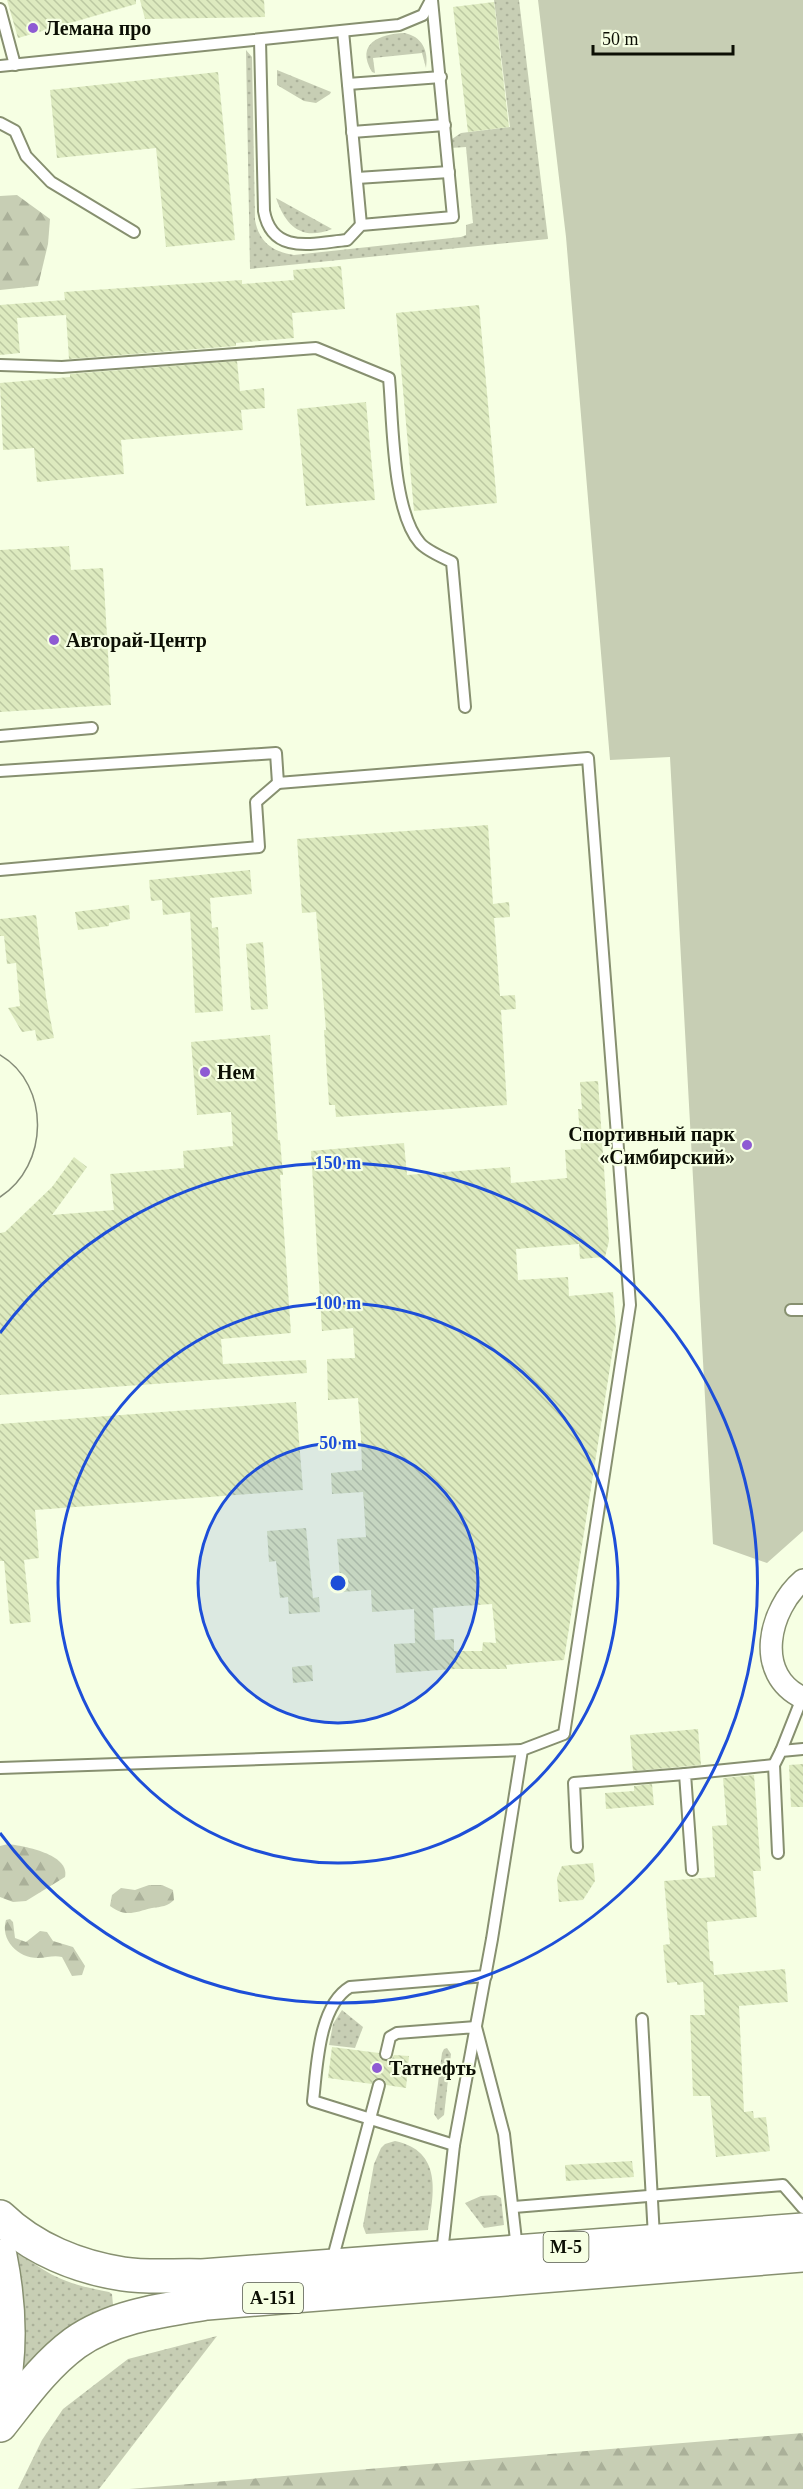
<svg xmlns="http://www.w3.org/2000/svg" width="803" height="2489" font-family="'Times New Roman',serif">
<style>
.grass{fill:url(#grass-dots)}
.forest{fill:url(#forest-firs)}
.garden{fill:#c7ceb4}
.building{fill:url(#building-back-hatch);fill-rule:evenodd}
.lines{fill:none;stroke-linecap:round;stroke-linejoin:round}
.service-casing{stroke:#879070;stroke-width:14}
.minor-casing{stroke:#879070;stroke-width:24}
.trunk-casing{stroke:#879070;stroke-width:36}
.service{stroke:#fff;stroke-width:10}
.minor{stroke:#fff;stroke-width:21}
.trunk{stroke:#fff;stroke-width:33}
.tram{stroke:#858c78;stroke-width:1.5}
.ring{fill:none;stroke:#1d4ed8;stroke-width:3}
.poi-dot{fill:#8e5bd3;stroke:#f6ffe3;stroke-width:2}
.labels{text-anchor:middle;stroke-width:4.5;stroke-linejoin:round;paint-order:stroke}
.shield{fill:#f6ffe3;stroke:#525747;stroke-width:1.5}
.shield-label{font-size:18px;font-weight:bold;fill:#0c0f04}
.poi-label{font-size:20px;font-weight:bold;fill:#0c0f04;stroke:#f6ffe3;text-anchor:start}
.centre{fill:#1d4ed8;stroke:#f6ffe3;stroke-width:3}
.ring-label{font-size:18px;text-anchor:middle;font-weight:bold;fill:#1d4ed8;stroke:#f6ffe3;stroke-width:4.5;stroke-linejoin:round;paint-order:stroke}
</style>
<defs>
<pattern id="grass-dots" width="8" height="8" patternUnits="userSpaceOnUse" patternTransform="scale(1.5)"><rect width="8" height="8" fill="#c7ceb4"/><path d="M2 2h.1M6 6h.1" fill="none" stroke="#aab099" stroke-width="1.8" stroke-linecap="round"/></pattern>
<pattern id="forest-firs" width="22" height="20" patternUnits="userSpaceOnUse" patternTransform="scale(1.5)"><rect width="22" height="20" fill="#c7ceb4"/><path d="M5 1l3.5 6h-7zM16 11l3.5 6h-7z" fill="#aab099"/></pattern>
<pattern id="building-back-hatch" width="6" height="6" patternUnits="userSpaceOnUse" patternTransform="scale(1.5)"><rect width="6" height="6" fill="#ddeabf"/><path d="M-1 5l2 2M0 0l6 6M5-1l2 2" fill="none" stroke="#bcc8a2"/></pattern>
</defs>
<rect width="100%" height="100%" fill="#f6ffe3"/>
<!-- grass -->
<g class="grass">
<path d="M494 0H519L548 239 250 269 246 50 252 57 255 220C259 242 273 252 294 255L461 237 466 235V225L473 223 466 147 450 148 452 139 461 133 510 127Z"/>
<path d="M404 33C422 36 429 51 426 68L422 53 373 58 375 73 372 72C355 43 380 34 404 33Z"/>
<polygon points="277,70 331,92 330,94 316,103 304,101 277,85"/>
<path d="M276 198 332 229C302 241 286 227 276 198Z"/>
<polygon points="342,2010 363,2027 355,2048 329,2045 333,2024"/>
<polygon points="447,2048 451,2054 444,2115 438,2120 434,2114 442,2053 444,2049"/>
<path d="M395 2141C443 2151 434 2194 428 2230L366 2234 363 2226 374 2164 381 2148 385 2144Z"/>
<polygon points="496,2195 501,2198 504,2225 484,2228 465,2203 481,2196"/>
<path d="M6 2242C44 2273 60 2283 109 2292L112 2294 113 2305 82 2321 42 2350 20 2371Z"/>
<polygon points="217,2336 99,2489 18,2489 42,2440 63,2409 128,2359"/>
</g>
<!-- forest -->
<g class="forest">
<polygon points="17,195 50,219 48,244 38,286 0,290 0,196"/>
<path d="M8 1844C24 1846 70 1854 65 1877L26 1901 13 1902 0 1897V1846Z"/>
<path d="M149 1885H162L173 1890 174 1900C168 1906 161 1907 152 1908 135 1912 126 1918 110 1906L112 1895 121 1888 135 1890Z"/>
<path d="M10 1919 13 1922 15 1938 26 1942 40 1931 47 1932 53 1941 73 1947 85 1966 82 1975 72 1976 62 1957C53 1955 47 1958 38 1958 18 1958 0 1940 6 1920Z"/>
<polygon points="803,2433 803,2489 129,2489"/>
</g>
<!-- garden -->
<polygon class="garden" points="538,0 803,0 803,1531 767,1563 713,1544 670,757 610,760 566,237"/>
<!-- building -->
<g class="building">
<polygon points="7,0 136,0 136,4 18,38"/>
<polygon points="140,0 264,0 265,17 145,19"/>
<polygon points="494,2 509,127 468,132 453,7"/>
<polygon points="218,72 235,240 166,247 156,148 57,158 50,90"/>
<polygon points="341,266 345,309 292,313 294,338 236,343 236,346 69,359 66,315 17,318 20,353 0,355 0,305 65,300 64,292 242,280 242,284 294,280 293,270"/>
<polygon points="479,305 497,503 414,511 396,313"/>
<polygon points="237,361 240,391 264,388 265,408 241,410 243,430 121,440 124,474 37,482 34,448 3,450 0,383 70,377 70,374"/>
<polygon points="366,402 375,500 306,506 297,409"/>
<polygon points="69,546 71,570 103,568 111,705 0,712 0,550"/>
<polygon points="488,825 493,904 509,902 510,917 494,918 500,996 515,995 516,1009 501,1010 507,1105 336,1117 335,1105 329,1105 324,1030 326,1030 316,912 302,913 297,839"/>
<polygon points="250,870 252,894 210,898 212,928 218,927 223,1011 195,1013 190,912 163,915 162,900 151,901 149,880"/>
<polygon points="129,905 130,919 109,923 109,926 78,930 75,912"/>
<polygon points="36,915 46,997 54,1038 37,1041 35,1030 22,1032 8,1008 20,1006 16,963 7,964 4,936 0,936 0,919"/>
<polygon points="263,942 268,1009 251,1010 246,944"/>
<polygon points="270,1035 278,1140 280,1140 283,1175 280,1175 291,1333 221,1339 223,1364 306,1360 307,1373 0,1395 0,1233 5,1232 52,1187 74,1157 87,1167 52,1215 114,1210 110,1174 184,1168 183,1151 233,1146 231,1112 197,1115 191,1042"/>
<path d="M598 1081 609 1241 605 1257 580 1259 579 1244 516 1249 518 1280 568 1277 569 1296 613 1292 616 1329 564 1660 506 1665 507 1669H455L396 1673 394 1644 415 1643 414 1609 372 1612 371 1590 341 1592 337 1539 366 1537 363 1492 332 1494 331 1473 362 1470 361 1437 358 1398 328 1400 327 1359 355 1358 353 1328 322 1331 311 1151 404 1143 407 1175 510 1167 511 1183 567 1178 565 1150 581 1149 578 1109H582L580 1082ZM492 1604 496 1643 483 1642 482 1651H454V1639L435 1640 433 1608Z"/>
<polygon points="296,1402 303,1490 35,1510 39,1558 24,1560 31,1622 10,1624 4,1561 0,1561 0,1424"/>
<polygon points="306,1528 313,1598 319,1597 320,1612 289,1614 288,1597 280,1598 276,1561 269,1562 267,1531"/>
<polygon points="312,1665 313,1681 293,1683 292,1667"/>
<polygon points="698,1729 701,1765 633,1771 630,1735"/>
<polygon points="803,1764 803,1807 791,1807 789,1765"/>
<polygon points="754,1775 761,1871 753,1871 757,1917 707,1922 710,1961 713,1961 714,1975 785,1969 788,2002 739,2006 744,2112 753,2111 754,2118 766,2117 770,2151 716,2157 710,2096 693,2096 690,2015 705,2015 703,1982 677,1985 677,1982 667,1983 663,1945 670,1944 664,1881 715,1877 712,1826 727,1825 723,1778"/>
<polygon points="652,1784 654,1805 606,1809 605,1793 634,1791 634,1786"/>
<polygon points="593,1863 595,1881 583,1900 559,1902 557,1878 562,1866"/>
<polygon points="332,2047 379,2053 380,2059 385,2061 391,2060 394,2055 409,2056 406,2088 386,2085 385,2080 380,2078 374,2079 372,2084 328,2078"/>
<polygon points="632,2161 634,2177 566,2181 565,2165"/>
</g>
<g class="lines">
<defs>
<g id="service">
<polyline points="0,9 15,65"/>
<polyline points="343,31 361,225"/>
<path d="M260 40 264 211C272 256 314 243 347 240L361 225 453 217 432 0"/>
<polyline points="0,66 399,25 423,15 431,0"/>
<polyline points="348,84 441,77"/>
<polyline points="0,123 15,131 26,156 51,182 134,232"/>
<polyline points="352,132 445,125"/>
<polyline points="357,178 449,172"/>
<path d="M0 365 62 367 316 348 389 378C393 421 392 511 420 543 427 551 442 557 452 562L465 707"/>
<polyline points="0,736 92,728"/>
<polyline points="0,771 276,753 278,783 588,758 630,1305 564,1734 522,1750 492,1939 454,2145 442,2253"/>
<polyline points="0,870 259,847 256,802 278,783"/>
<polyline points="791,1310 803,1310"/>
<polyline points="781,1751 802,1698"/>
<polyline points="0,1768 522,1750"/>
<polyline points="577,1847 574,1783 685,1774"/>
<polyline points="778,1853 774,1765 781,1751 803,1749"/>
<polyline points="692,1870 685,1774 774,1765"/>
<polyline points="642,2019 654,2237"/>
<polyline points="386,2054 390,2037 397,2033 476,2027 504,2134 517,2249"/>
<path d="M454 2145 313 2101C317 2068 318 2006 350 1987L486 1976"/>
<polyline points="514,2207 783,2185 803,2208"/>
<polyline points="332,2261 379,2085"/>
</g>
<path id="minor" d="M803 1580C769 1609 753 1674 803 1698"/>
<g id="trunk">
<path d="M0 2217C33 2249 78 2267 123 2274 149 2278 176 2275 202 2276L803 2230"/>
<path d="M0 2256C10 2306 12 2354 0 2403"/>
<path d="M0 2425C23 2396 45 2365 75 2343 113 2316 163 2310 207 2303L803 2255"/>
</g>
</defs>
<!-- service casing -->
<use href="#service" class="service-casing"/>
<!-- minor casing -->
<use href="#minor" class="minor-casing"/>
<!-- trunk casing -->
<use href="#trunk" class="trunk-casing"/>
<!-- service -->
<use href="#service" class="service"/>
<!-- minor -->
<use href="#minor" class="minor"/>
<!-- trunk -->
<use href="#trunk" class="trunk"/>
<!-- tram -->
<path class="tram" d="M0 1055C51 1085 49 1166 0 1197"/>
</g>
<!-- distance rings -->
<circle cx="338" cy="1583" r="140" fill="#1d4ed8" fill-opacity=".12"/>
<g class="ring">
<circle cx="338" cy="1583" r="140"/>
<circle cx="338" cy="1583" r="280"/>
<path d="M0 1333A420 420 0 1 1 0 1833"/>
</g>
<!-- markers -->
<g class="poi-dot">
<circle cx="33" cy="28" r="6"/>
<circle cx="54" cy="640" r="6"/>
<circle cx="205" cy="1072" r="6"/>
<circle cx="747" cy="1145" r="6"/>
<circle cx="377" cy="2068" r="6"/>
</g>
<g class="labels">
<!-- shield labels -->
<g class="shield">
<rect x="543.5" y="2232" width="45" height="30" rx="4.5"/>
<rect x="243" y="2283" width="60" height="30" rx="4.5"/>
</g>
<g class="shield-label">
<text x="566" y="2253">М-5</text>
<text x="273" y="2304">А-151</text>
</g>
<!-- poi labels -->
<g class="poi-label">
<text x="45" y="35">Лемана про</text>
<text x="66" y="647">Авторай-Центр</text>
<text x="217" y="1079">Нем</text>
<text x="735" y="1141" text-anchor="end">Спортивный парк<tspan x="735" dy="23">«Симбирский»</tspan></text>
<text x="389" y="2075">Татнефть</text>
</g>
</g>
<circle cx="338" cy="1583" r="9" class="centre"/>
<g class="ring-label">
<text x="338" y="1169">150 m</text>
<text x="338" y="1309">100 m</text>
<text x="338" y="1449">50 m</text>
</g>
<!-- scale -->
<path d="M593 45v9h140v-9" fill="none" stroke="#0c0f04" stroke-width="3"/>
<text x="602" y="45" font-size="18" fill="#0c0f04" stroke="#f6ffe3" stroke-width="4.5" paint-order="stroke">50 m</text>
</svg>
